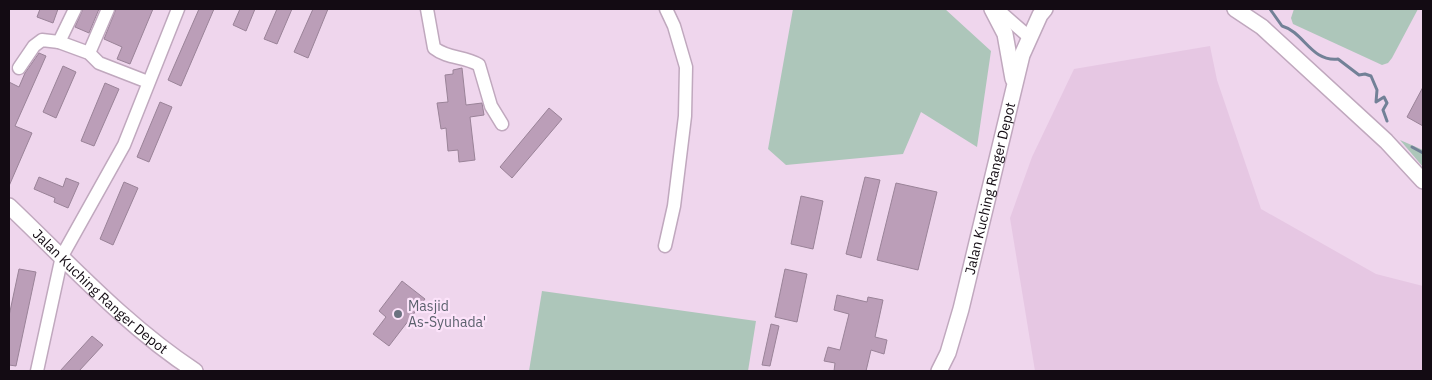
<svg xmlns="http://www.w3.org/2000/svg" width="1432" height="380" font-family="'IBM Plex Sans',sans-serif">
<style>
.built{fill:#e6c7e3}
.green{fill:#adc6ba}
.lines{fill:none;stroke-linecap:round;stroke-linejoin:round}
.stream{stroke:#728197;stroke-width:3}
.building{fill:#bb9eb8;stroke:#9a8398}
.minor-casing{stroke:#c0a8be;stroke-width:15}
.tertiary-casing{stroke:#c0a8be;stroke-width:18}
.minor{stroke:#fff;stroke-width:12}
.tertiary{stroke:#fff;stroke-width:15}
.worship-dot{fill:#6b7280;stroke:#fce3fa;stroke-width:2}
.labels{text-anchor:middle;stroke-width:4.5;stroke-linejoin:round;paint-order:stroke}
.street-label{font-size:14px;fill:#130b13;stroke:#fce3fa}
.worship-label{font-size:14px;fill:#5b616d;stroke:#fce3fa;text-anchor:start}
</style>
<rect width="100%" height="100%" fill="#efd6ed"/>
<!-- built -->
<polygon class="built" points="1210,46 1217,80 1261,209 1376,274 1423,286 1423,371 1035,371 1010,218 1032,157 1074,69"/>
<!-- green -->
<g class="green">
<polygon points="793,9 945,9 991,51 977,147 921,112 903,154 786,165 768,149"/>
<polygon points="1294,9 1418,9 1392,58 1388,63 1382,65 1293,24 1291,18"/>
<polygon points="1400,140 1423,150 1423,167"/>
<polygon points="542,291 756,321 748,371 529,371"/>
</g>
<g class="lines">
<!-- stream -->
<g class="stream">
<path d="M1270 9 1282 26C1304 32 1311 62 1338 59L1359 75 1365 74 1371 76 1377 90 1376 102 1384 97 1387 103 1383 110 1387 121"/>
<polyline points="1412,147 1423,153"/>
</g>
</g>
<!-- building -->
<g class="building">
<polygon points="40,9 58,9 53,23 37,17"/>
<polygon points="83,9 99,9 89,33 75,27"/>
<polygon points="116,9 153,9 130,64 117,59 122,47 104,39"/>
<polygon points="199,9 214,9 181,86 168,80"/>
<polygon points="240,9 255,9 246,31 233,25"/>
<polygon points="277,9 292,9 277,44 264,39"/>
<polygon points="313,9 328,9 308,58 294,52"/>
<polygon points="39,53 46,56 15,126 32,133 9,186 9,82 19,87 25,73"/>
<polygon points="63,66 76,72 56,118 43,112"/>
<polygon points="462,68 466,105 482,103 484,115 470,117 475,160 459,162 458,150 448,151 446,128 441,129 437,103 448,102 445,75 453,74 453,70"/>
<polygon points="105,83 119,89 94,146 81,141"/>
<polygon points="1423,87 1423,126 1407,117"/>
<polygon points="160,102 172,107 149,162 137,157"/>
<polygon points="549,108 562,119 512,178 500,167"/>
<polygon points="39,177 63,187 66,178 79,183 68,208 54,202 55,198 34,189"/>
<polygon points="865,177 880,180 861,258 846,254"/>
<polygon points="124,182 138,188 113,245 100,239"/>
<polygon points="896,183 937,192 918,270 877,260"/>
<polygon points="801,196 823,201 813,249 791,244"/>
<polygon points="19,269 36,272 16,366 9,365 9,316"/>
<polygon points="785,269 807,274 797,322 775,317"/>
<polygon points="402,281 425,299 389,346 373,334 386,317 379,311"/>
<polygon points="837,295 867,302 868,297 883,300 875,337 887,340 884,354 871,350 866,371 834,371 835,363 824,361 828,347 840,350 849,314 834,310"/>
<polygon points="771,324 779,326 770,366 762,365"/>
<polygon points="92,336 103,345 79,371 60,371"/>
</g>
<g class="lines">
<defs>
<g id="minor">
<path d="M427 9 434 48C448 59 464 56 479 65L491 106 502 124"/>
<polyline points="997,9 1029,37"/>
<polyline points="59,42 75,9"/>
<polyline points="89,53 108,9"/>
<polyline points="19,68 34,46 42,40 59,42 89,53 99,63 148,82"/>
<polyline points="665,246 674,206 685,116 686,67 674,26 666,9"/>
<polyline points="37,371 62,256 124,145 178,9"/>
</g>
<g id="tertiary">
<polyline points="992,9 1005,34 1013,79"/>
<polyline points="1235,9 1262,27 1386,141 1423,181"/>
<path id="s1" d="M9 206C69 263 126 326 195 371"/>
<path id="s2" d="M939 371 948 353 961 309 1022 55 1040 15 1045 9"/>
</g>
</defs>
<!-- minor casing -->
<use href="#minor" class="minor-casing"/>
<!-- tertiary casing -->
<use href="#tertiary" class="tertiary-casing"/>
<!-- minor -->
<use href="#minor" class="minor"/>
<!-- tertiary -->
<use href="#tertiary" class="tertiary"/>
</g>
<!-- markers -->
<circle class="worship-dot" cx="398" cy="314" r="5"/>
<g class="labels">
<!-- street labels -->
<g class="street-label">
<text dy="5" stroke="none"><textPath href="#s2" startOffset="190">Jalan Kuching Ranger Depot</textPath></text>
<text dy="5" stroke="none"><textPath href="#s1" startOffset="125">Jalan Kuching Ranger Depot</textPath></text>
</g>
<!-- worship labels -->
<g class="worship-label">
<text x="408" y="311">Masjid<tspan x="408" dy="16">As-Syuhada'</tspan></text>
</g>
</g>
<!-- border -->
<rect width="1432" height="380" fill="none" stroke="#130b13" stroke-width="20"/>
</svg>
